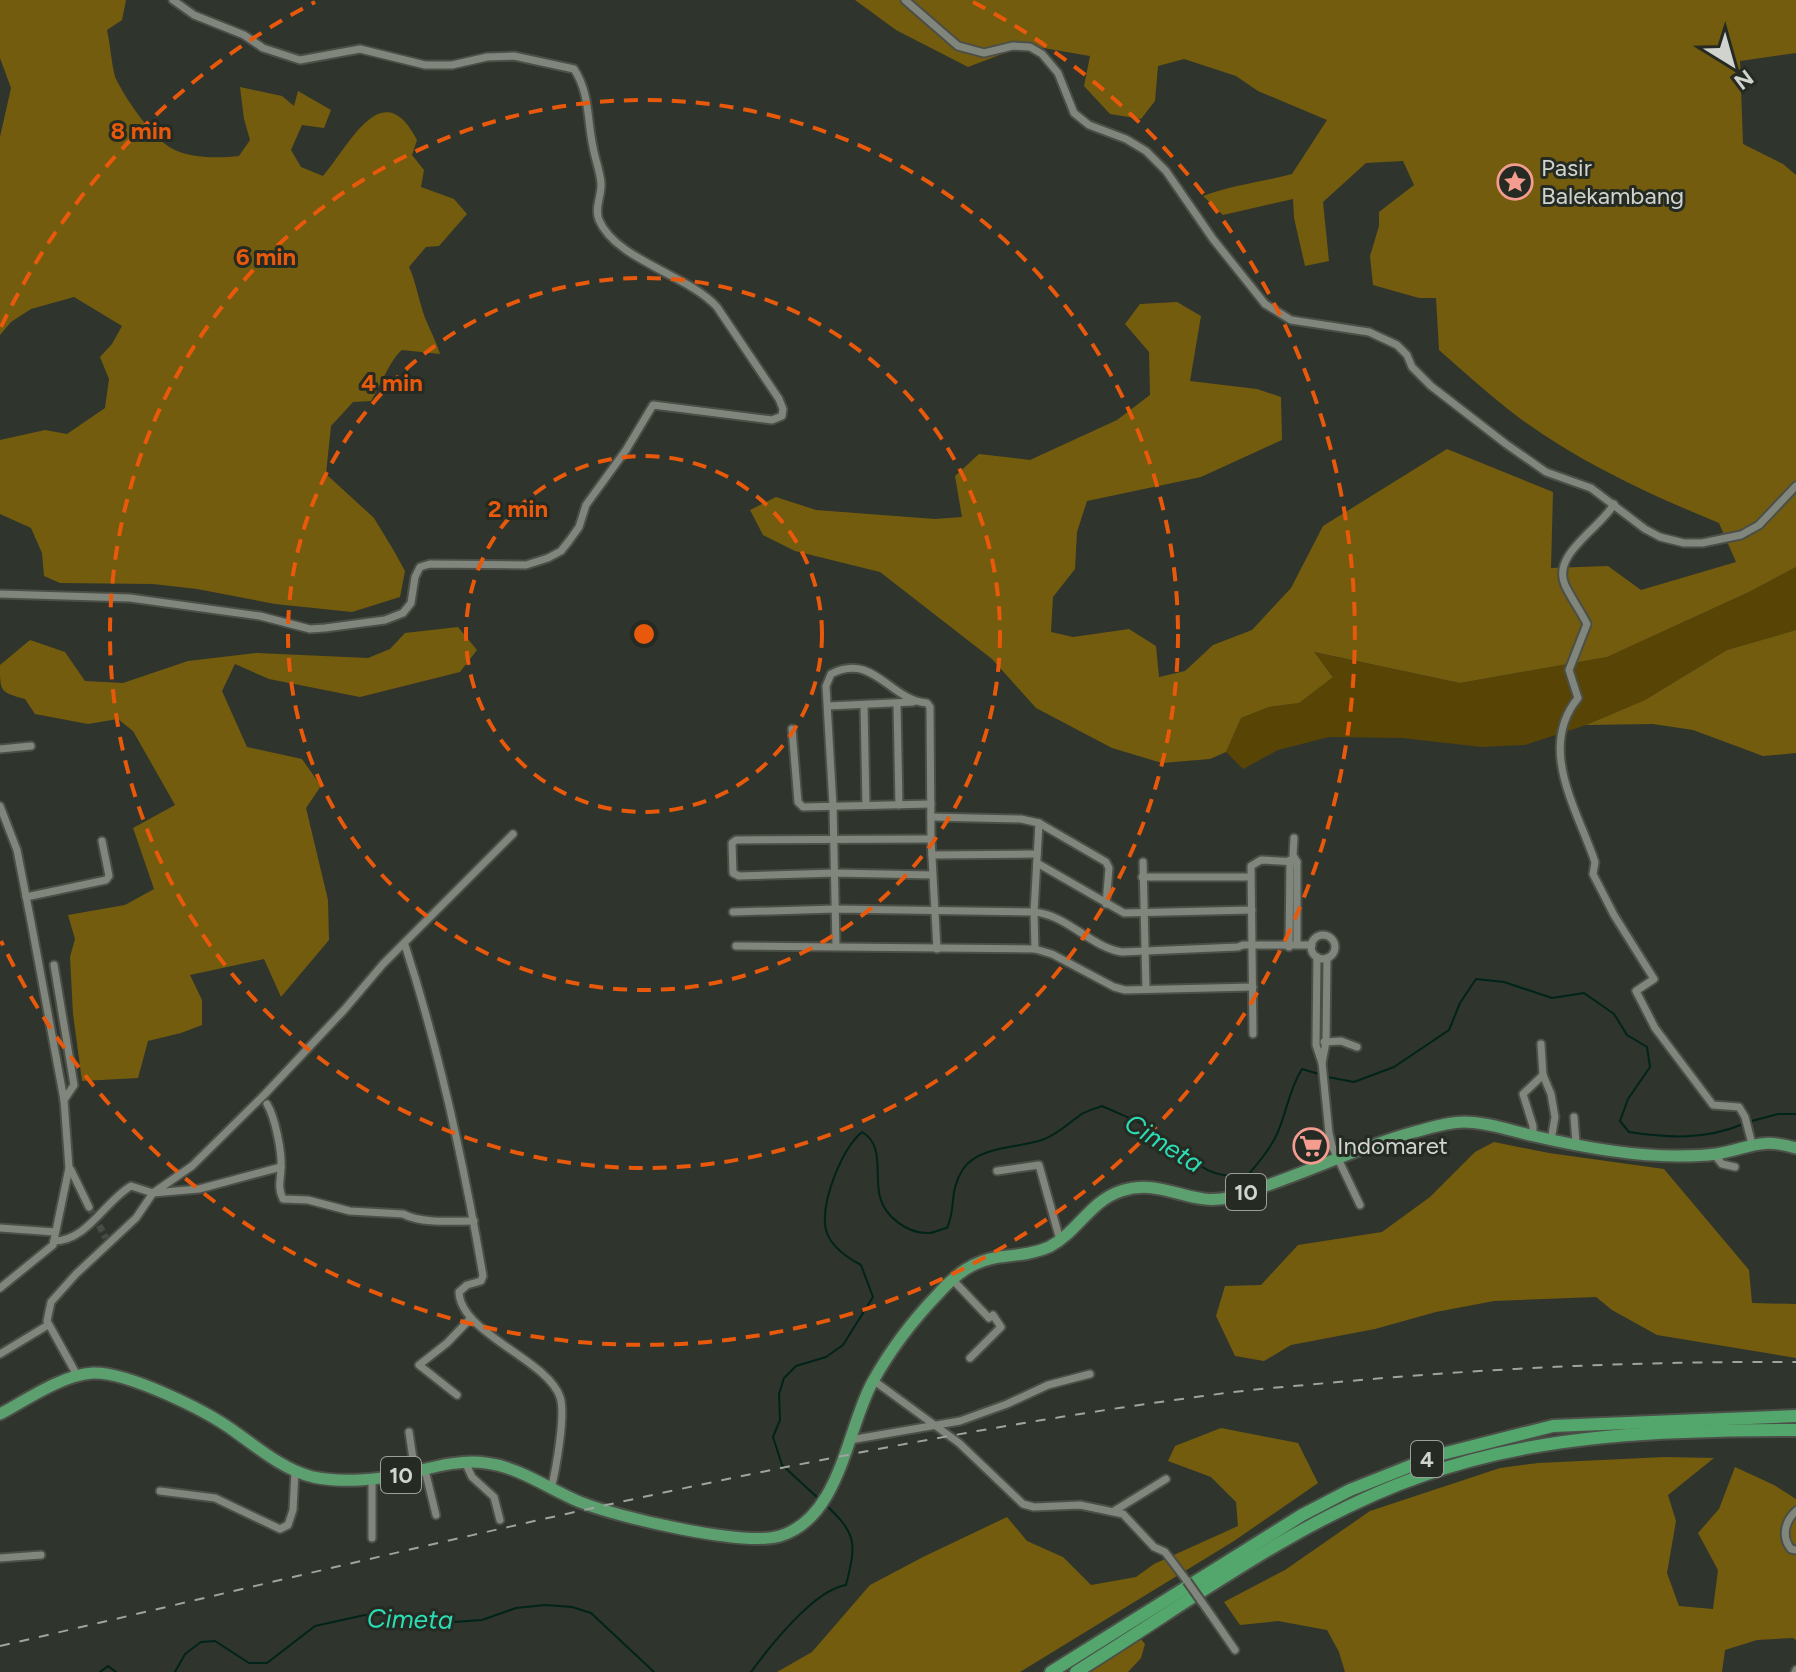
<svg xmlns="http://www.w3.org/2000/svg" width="1796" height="1672" font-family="Figtree,sans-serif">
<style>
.green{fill:#584505}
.forest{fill:#745c0e}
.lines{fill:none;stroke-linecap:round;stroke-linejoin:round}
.stream{stroke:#00241a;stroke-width:2}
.minor-tunnel{stroke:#474c44;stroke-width:7;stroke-dasharray:7 3.5;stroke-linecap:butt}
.minor-casing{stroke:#4b4f48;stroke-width:11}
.trunk-casing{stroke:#4b4f48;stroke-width:15}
.motorway-casing{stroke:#4b4f48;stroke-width:16}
.minor{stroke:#80867c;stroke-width:7}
.trunk{stroke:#5ca06f;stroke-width:11}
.motorway{stroke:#53a66c;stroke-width:12}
.rail{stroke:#a0a49e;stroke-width:2;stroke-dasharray:10 10;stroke-linecap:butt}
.minor-bridge-casing{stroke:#4b4f48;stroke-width:11;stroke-linecap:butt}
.minor-bridge{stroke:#80867c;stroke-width:7}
.ring{fill:none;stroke:#e8590c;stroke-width:4;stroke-dasharray:14 10}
.labels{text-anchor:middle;stroke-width:6;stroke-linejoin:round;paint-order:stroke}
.shield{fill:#252a22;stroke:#9da09a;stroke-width:2}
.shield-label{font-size:22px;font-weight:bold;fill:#d0d3ce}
.poi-label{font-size:24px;fill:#d0d3ce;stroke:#252a22;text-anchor:start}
.water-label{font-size:26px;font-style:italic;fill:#2cdeb5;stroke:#252a22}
.centre{fill:#e8590c;stroke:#252a22;stroke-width:4}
.ring-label{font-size:24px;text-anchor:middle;font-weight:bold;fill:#e8590c;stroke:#252a22;stroke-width:6;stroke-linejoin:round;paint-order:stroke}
</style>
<rect width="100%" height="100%" fill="#2f342c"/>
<!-- green -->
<polygon class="green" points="1796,567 1796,630 1727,650 1645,700 1586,725 1525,745 1482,747 1402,738 1329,737 1278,750 1243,769 1226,752 1241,718 1269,707 1299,703 1333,676 1313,652 1460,683 1607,657 1749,592"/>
<!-- forest -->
<g class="forest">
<path d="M0 0H126L122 20 107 30C110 43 112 69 116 79 127 101 151 136 171 148 190 159 219 158 239 156L250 140 244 119 240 87 282 96 294 106 298 91 331 110 324 128 302 125 291 150 301 167 323 176C350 145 382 73 417 140L412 155 424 170 421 187 454 199 467 214 439 246 426 247 409 267C415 280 417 292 421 305 425 322 435 337 440 354L402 350C391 358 380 387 371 401L353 402 331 426 326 474 374 518 394 551 405 571 400 597 352 612 275 604 197 589 153 584 60 583 44 576 42 553 31 528 0 514V440L45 430 67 434 105 408 109 379 100 357 112 344 122 326 74 297 31 309 11 322 0 335V137L11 88 0 58Z"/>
<path d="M855 0H1796V53L1740 61 1743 144 1783 164 1796 175V567L1749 592 1607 657 1460 683 1314 652 1333 677 1299 703 1269 707 1241 718 1226 752 1210 759 1162 763 1112 748 1036 708 992 659 880 572 795 551 763 535 750 510 776 497 816 510 935 519 962 517 955 476 979 454 1030 460 1117 420 1150 395 1149 352 1125 324 1140 304 1177 302 1201 316 1190 381 1257 389 1281 397 1282 440 1201 477 1087 501 1077 532 1075 569 1053 597 1051 632 1073 637 1129 629 1156 646 1159 677 1185 671 1213 645 1252 630 1291 588 1323 526 1447 449 1553 492 1551 568 1608 566 1641 590 1736 562 1719 523C1646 493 1572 459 1509 410 1485 391 1462 370 1439 350L1436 298H1419L1373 285 1370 256 1379 226V212L1414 185 1403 161 1366 163 1323 202 1329 261 1305 266 1294 218 1293 199 1223 215 1203 196C1232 185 1262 182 1292 174L1327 120 1258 91 1236 76 1184 59 1158 66 1155 101 1141 119 1110 114 1084 86 1090 56 1026 45 968 67 896 30Z"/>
<path d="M458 627 477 650 460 672 360 697 269 679 235 664 222 691 247 747 302 759 321 786 306 808 328 900 329 940 281 997 264 959 190 975 202 1000V1025L181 1033 148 1041 138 1078 82 1081 73 1014 70 957 75 939 68 915 125 905 154 889 133 828 175 805 133 731 118 719 88 724 35 714 25 699C0 692 0 692 0 665L30 640 65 652 85 681 123 683 188 661 257 653 368 658 390 649 405 633Z"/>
<polygon points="1796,630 1796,753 1763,756 1693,730 1653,724 1586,725 1645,700 1727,650"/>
<polygon points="1494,1142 1549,1153 1664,1169 1749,1270 1752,1303 1796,1304 1796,1358 1657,1335 1612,1310 1596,1297 1494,1301 1436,1312 1375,1329 1291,1345 1264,1361 1235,1356 1216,1316 1225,1286 1261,1285 1298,1245 1382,1232 1430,1197 1475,1152"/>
<polygon points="1221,1428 1298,1443 1318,1483 1234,1541 1020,1672 777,1672 812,1652 870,1585 925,1556 1007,1517 1027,1541 1063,1557 1091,1585 1136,1577 1154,1564 1238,1526 1236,1502 1211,1477 1168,1461 1175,1446"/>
<polygon points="1665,1457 1714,1458 1668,1495 1676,1521 1667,1573 1679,1606 1713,1609 1718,1570 1698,1533 1719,1509 1735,1467 1774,1485 1796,1499 1796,1640 1793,1638 1757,1640 1725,1650 1722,1672 1345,1672 1339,1652 1327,1630 1278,1621 1240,1625 1224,1602 1285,1570 1370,1511 1500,1468 1538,1463"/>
<polygon points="1140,1638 1145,1644 1141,1658 1128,1672 1088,1672"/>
</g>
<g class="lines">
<!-- stream -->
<g class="stream">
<path d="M1328 1077 1354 1082 1394 1067 1449 1030 1460 1003 1476 979 1504 982 1552 998 1584 993 1614 1014 1627 1035 1647 1047 1650 1067 1628 1099 1620 1121 1629 1132C1669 1138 1705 1140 1743 1124"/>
<polyline points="1748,1122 1778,1114 1796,1114"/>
<path d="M818 1498 782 1465 773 1437 780 1420 779 1394 784 1378 796 1366 826 1357 843 1345 873 1297 861 1265C846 1257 826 1243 825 1224 823 1197 842 1149 862 1132 885 1145 874 1176 880 1197 885 1217 908 1234 929 1233 934 1233 941 1229 947 1228 957 1206 948 1193 963 1169 979 1146 1017 1148 1042 1140 1058 1134 1066 1125 1079 1116 1085 1111 1094 1109 1102 1106 1117 1113 1134 1119 1148 1127 1187 1149 1199 1182 1248 1175 1259 1162 1270 1149 1277 1134 1287 1112 1289 1089 1302 1069L1322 1075"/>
<polyline points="100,1672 108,1666 116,1672"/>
<polyline points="175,1672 185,1654 201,1642 215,1641 249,1663 267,1663 315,1626 365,1615 395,1614 454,1622 482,1620 516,1608 545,1605 572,1607 591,1613 654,1672"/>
<path d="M751 1672C770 1646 814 1590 846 1585 856 1545 858 1535 826 1505"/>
</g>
<!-- minor-tunnel -->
<polyline class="minor-tunnel" points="89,1207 106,1238"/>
<defs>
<g id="minor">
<polyline points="905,0 958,46 984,53 1013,46 1030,47 1042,54 1058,73 1074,113 1089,125 1126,139 1146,151 1166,171 1213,239 1265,304 1291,320 1369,332 1397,345 1407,355 1412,367 1431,386 1506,444 1546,472 1591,488 1645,529 1660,537 1684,543 1702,543 1741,535 1759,525 1796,486"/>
<path d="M1614 504C1601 528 1551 554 1565 585 1571 598 1580 610 1587 624L1569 670 1578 698C1537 748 1577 809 1595 862L1593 874 1614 915 1654 979 1636 991 1655 1028 1713 1105 1739 1107 1745 1117 1752 1144"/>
<path d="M0 594 130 598 260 616 310 629 325 628 385 620 403 613 411 603 415 577 420 567 430 564 526 565 548 558 561 551 569 541 579 527 586 505 626 450 653 405 772 420 782 416 783 409 779 399 717 307C687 274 616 260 599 220 594 208 602 195 601 183 600 171 595 159 593 147 587 120 590 93 574 69L514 56 487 57 452 65H425L360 49 300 60 263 48 244 35 194 15 173 0"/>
<polyline points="897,704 899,805"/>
<polyline points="864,705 866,805"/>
<polyline points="828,706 913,702"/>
<polyline points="792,729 798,802 803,807 931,804"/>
<polyline points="0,749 31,746"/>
<polyline points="0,806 17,850 32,927 64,1100 69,1168 53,1245 0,1288"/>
<polyline points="931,817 1021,819 1039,823 1106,862 1109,868 1106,904"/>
<polyline points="1294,838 1293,855 1297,862 1297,944"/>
<polyline points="931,839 736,840 732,843 733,873 739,876 835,873 932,875"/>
<polyline points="932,855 1037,854"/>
<polyline points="1143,862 1146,989"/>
<polyline points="1037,863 1124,913 1252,910"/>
<polyline points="1142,877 1250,877"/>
<polyline points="26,897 106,880 109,876 102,841"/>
<path d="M733 912 835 909 1034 912C1068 915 1090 947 1122 952L1238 947 1243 945H1312"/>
<circle cx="1323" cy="947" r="12"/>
<path d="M405 945C440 1053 464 1164 483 1276L481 1281 467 1285 459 1292C460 1333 548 1360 560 1397 566 1414 556 1469 551 1489"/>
<polyline points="736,946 1035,949 1052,954 1114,987 1125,990 1253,987"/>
<path d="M836 946 833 806 826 686 831 674C874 652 889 700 927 703L930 707 931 839 937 949"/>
<polyline points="1289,947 1290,860"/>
<polyline points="1035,949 1034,912 1039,823"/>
<polyline points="1317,957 1316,1045 1322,1063 1329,1133 1332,1146 1360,1205"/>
<polyline points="54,965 74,1085 64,1100"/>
<polyline points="1253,1034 1251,866 1261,860 1297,862"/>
<polyline points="1324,1042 1341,1041 1357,1047"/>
<polyline points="1541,1044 1543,1075 1551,1094 1555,1117 1551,1140"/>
<polyline points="1322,1063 1326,1042 1327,958"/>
<path d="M267 1104C275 1117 282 1152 281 1167 281 1180 277 1187 283 1199L308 1200 350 1211 403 1214C423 1224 452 1221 474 1221"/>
<polyline points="1574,1117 1576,1143"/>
<polyline points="1533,1136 1533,1126 1523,1094 1543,1075"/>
<polyline points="1714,1154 1722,1164 1735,1167"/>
<polyline points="71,1170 89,1207"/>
<polyline points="997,1171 1039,1165 1060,1240"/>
<polyline points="0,1228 55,1232"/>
<path d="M54 1241C87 1241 105 1201 131 1186L153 1193 199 1189 281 1167"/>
<polyline points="952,1279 989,1318 993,1315 1001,1327 970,1358"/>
<polyline points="0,1354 48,1325"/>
<polyline points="78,1377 47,1321 51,1302 76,1274 136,1218 153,1193 192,1166 265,1094 344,1010 383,964 513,834"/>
<polyline points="873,1380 959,1443 1023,1504 1034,1507 1080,1505 1123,1514 1154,1547 1165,1552 1187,1581"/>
<polyline points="457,1395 419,1365 447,1343 471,1318"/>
<polyline points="409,1432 415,1472"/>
<polyline points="850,1440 960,1421 1007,1404 1048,1385 1090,1374"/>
<polyline points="465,1462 472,1477 494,1497 500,1520"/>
<polyline points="425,1470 436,1515"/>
<polyline points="372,1478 372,1538"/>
<polyline points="160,1491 215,1498 280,1529 288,1525 293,1510 295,1471"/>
<polyline points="1114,1511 1166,1479"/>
<path d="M1796 1511C1785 1521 1781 1537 1791 1549L1796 1550"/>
<polyline points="0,1558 41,1555"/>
<polyline points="1213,1618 1235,1650"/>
<polyline points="1795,1672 1796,1670"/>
</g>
<path id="trunk" d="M0 1414C28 1399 62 1375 93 1373 128 1372 205 1410 234 1431 258 1448 284 1470 313 1477 341 1483 378 1480 405 1474 431 1468 459 1459 486 1463 519 1467 549 1489 580 1502 617 1517 744 1547 780 1536 840 1518 847 1429 872 1383 890 1350 913 1320 939 1293 956 1274 973 1261 999 1257 1016 1255 1033 1254 1049 1247 1077 1233 1090 1201 1121 1191 1164 1177 1190 1208 1231 1197 1293 1180 1351 1149 1414 1132 1430 1128 1447 1122 1464 1122 1487 1122 1512 1131 1534 1136 1577 1146 1631 1156 1676 1156 1689 1156 1703 1156 1716 1154 1751 1148 1759 1137 1796 1148"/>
<g id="motorway">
<polyline points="1051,1672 1302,1515 1350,1490 1438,1455 1553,1426 1796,1416"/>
<path d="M1076 1672C1188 1603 1299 1518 1424 1475 1542 1433 1672 1430 1796 1430"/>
</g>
</defs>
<!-- minor casing -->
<use href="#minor" class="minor-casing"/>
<!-- trunk casing -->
<use href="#trunk" class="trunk-casing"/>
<!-- motorway casing -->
<use href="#motorway" class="motorway-casing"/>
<!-- minor -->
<use href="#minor" class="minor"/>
<!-- trunk -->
<use href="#trunk" class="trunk"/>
<!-- motorway -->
<use href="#motorway" class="motorway"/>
<!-- rail -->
<path class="rail" d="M0 1646C401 1553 802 1449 1211 1395 1253 1389 1296 1386 1338 1382 1490 1368 1643 1361 1796 1362"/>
<defs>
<polyline id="minor-bridge" points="1187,1581 1213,1618"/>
</defs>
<!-- minor-bridge casing -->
<use href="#minor-bridge" class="minor-bridge-casing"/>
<!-- minor-bridge -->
<use href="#minor-bridge" class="minor-bridge"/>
</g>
<!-- distance rings -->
<g class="ring">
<circle cx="644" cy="634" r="178"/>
<circle cx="644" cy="634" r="356"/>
<circle cx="644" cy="634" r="534"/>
<path d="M1 327A712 712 0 0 1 315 2M973 2A712 712 0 1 1 1 941"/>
</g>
<!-- icons -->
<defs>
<symbol id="sight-ring" viewBox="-11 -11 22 22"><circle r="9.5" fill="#252a22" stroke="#f59c90" stroke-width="1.5"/><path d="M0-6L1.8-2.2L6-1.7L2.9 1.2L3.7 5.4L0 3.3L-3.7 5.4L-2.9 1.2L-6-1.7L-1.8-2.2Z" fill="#f59c90"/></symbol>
<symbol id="supermarket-ring" viewBox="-11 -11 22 22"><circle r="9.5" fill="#252a22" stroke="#f59c90" stroke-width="1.5"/><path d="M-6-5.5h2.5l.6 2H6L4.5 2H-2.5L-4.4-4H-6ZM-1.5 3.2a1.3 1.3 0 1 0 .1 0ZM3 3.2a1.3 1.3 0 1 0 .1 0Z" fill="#f59c90"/></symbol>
</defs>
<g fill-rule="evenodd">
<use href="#sight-ring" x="1495" y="162" width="40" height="40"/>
<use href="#supermarket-ring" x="1291" y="1126" width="40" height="40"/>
</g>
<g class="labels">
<!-- shield labels -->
<g class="shield">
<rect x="1226" y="1174" width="40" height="36" rx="6"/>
<rect x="1411" y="1441" width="32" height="36" rx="6"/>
<rect x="381" y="1457" width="40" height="36" rx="6"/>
</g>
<g class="shield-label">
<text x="1246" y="1200">10</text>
<text x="1427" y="1467">4</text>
<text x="401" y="1483">10</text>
</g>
<!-- poi labels -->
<g class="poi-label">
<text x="1541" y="176">Pasir<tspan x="1541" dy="28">Balekambang</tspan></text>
<text x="1337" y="1154">Indomaret</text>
</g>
<!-- water labels -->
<g class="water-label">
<text transform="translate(1164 1143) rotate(32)" y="9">Cimeta</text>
<text transform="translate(410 1619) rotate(1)" y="9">Cimeta</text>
</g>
</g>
<circle cx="644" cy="634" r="12" class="centre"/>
<g class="ring-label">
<text x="141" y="139">8 min</text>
<text x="266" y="265">6 min</text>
<text x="392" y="391">4 min</text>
<text x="518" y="517">2 min</text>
</g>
<!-- north arrow -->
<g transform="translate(1732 64) rotate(143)" stroke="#252a22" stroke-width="6" paint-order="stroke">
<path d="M0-6L14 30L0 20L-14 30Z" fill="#d0d3ce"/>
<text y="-12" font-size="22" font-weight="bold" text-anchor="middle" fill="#d0d3ce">N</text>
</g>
</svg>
